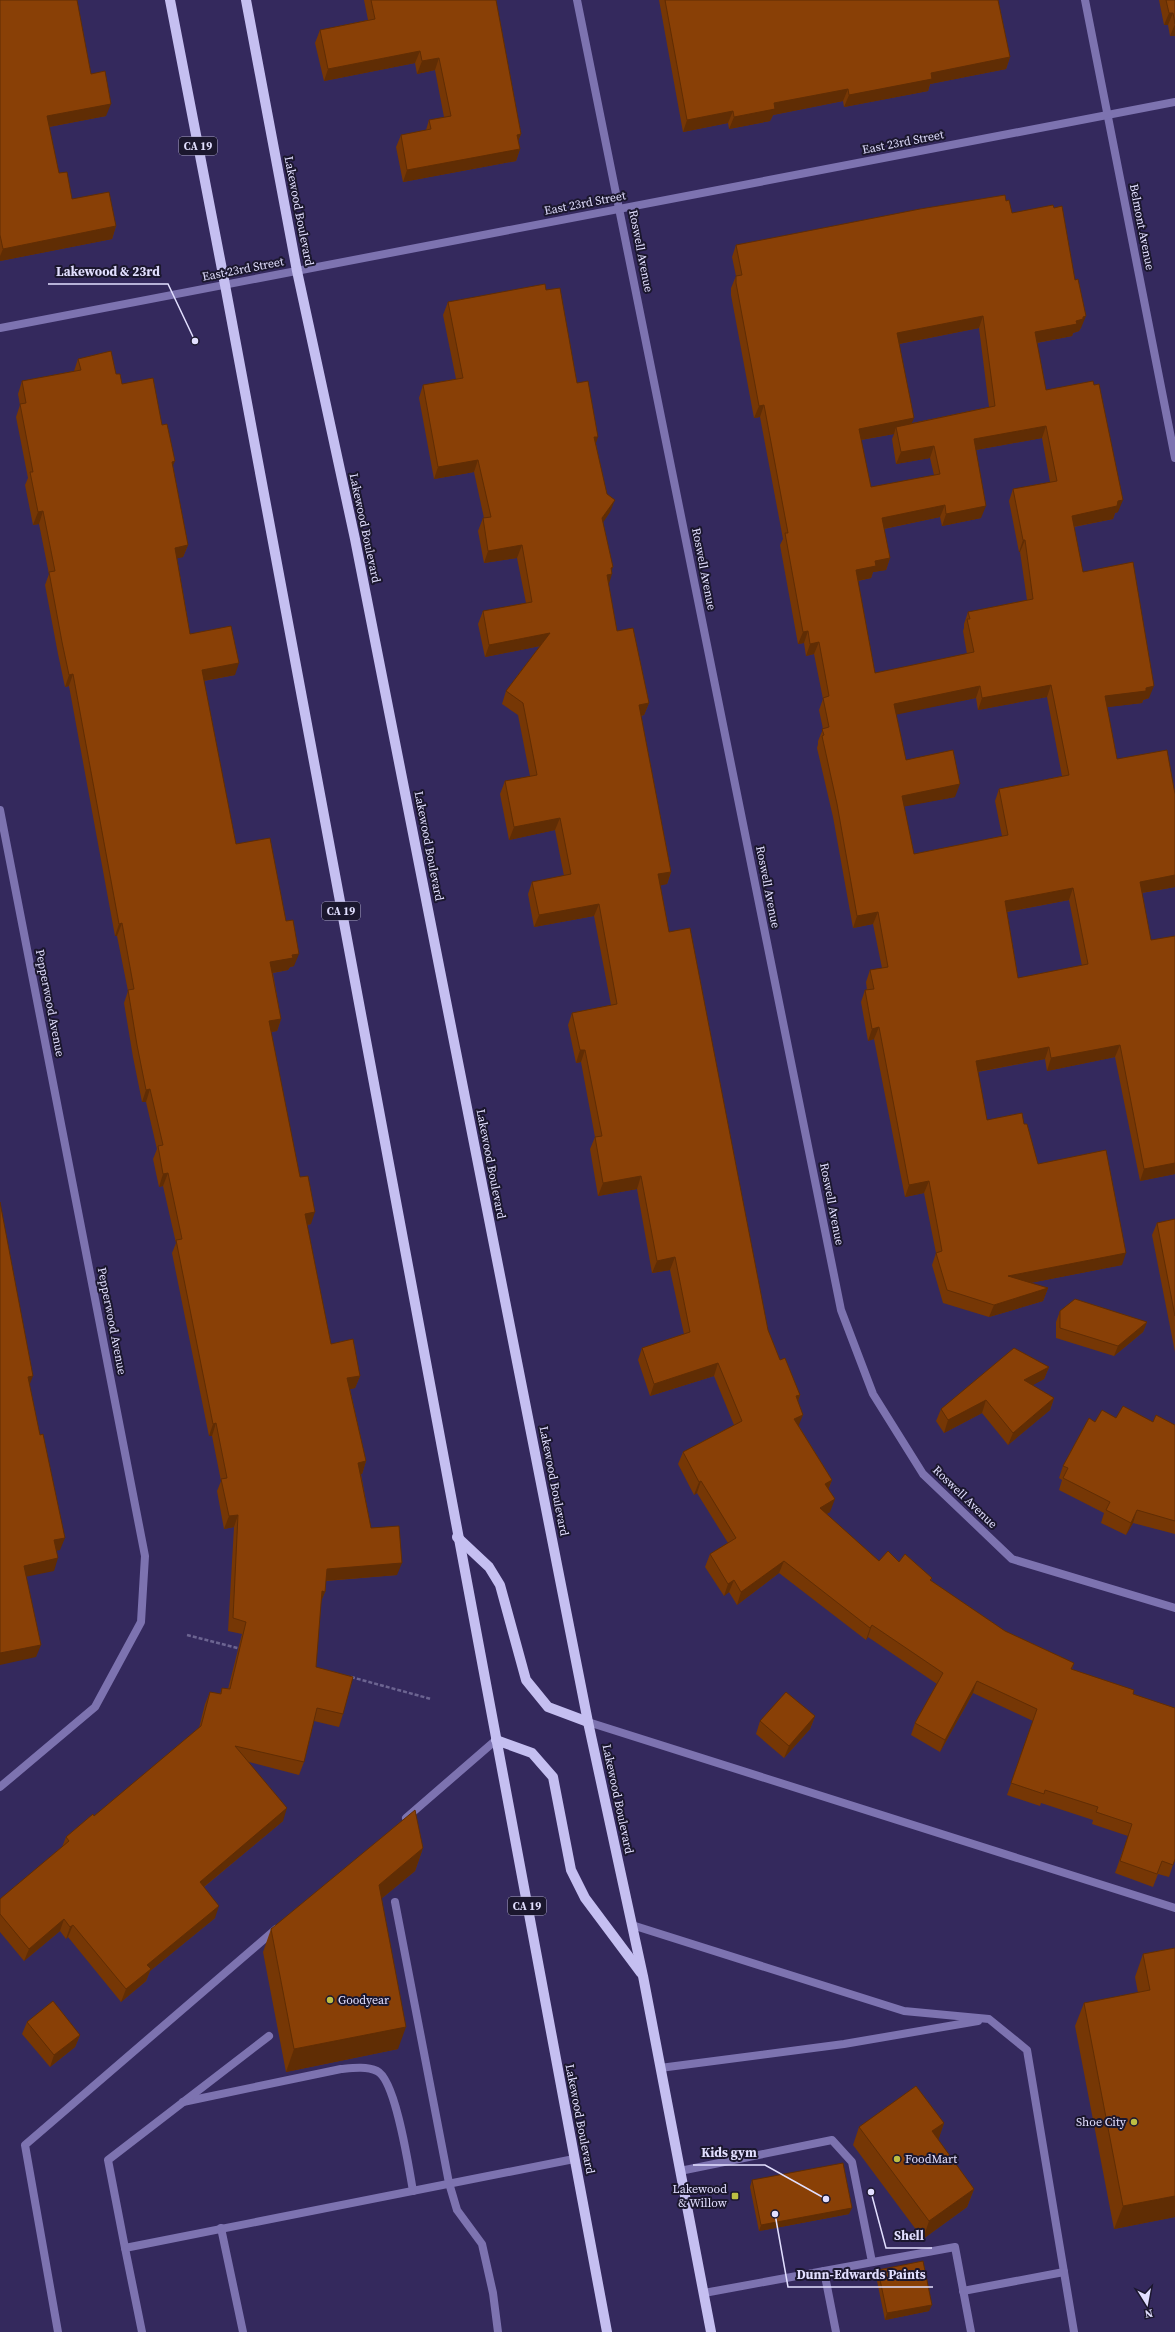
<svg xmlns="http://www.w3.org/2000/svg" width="1175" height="2332" font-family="'Source Serif 4',serif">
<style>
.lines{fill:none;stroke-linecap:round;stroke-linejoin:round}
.path{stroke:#6c6491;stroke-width:2.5;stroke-dasharray:4 2;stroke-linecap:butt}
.service{stroke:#7d73b0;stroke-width:8}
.minor{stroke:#7d73b0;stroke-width:8}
.primary{stroke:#c5bff1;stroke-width:10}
.wall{fill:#763705;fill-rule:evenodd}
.shaded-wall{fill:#602d04}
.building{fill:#894006;stroke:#602d04;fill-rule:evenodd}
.poi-dot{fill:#bdbf43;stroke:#1b172e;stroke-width:1.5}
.labels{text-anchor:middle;stroke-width:4;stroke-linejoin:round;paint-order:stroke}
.shield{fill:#1b172e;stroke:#a6a3c0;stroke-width:1}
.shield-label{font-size:11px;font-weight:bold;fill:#e2dfff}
.street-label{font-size:12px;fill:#e2dfff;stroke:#1b172e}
.poi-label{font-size:12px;fill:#e2dfff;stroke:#1b172e;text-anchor:start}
.leader{fill:none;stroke:#e2dfff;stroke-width:1.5}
.callout-dot{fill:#e2dfff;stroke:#1b172e;stroke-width:1.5}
.callout-label{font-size:13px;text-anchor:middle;font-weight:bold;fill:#e2dfff;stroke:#1b172e;stroke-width:4;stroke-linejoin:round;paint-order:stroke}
</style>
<rect width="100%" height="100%" fill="#34295d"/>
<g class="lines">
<!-- path -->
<g class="path">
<polyline points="187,1635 241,1649"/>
<polyline points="351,1677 431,1699"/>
</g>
<!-- service -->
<g class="service">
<polyline points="588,1722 1175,1908"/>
<polyline points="406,1818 496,1740"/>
<polyline points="395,1902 449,2183 457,2210 482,2244 493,2293 498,2332"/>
<polyline points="632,1925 904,2011 989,2019 1027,2050 1074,2332"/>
<polyline points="660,2068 844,2044 978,2021"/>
<path d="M183 2102 341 2069C352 2068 366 2066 377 2071 396 2080 409 2169 413 2191"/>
<polyline points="680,2171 832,2140 852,2162 872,2262"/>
<polyline points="221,2228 243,2332"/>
<polyline points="125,2248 108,2160 269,2036"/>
<polyline points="824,2271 836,2332"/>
<polyline points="963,2291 1064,2272"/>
<polyline points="704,2293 955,2247 971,2332"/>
<polyline points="58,2332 25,2145 276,1929"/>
<polyline points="142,2332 125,2248 574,2159"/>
</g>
<!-- minor -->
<g class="minor">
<polyline points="577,0 841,1310 873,1394 923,1474 1012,1559 1175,1608"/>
<polyline points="1085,0 1175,458"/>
<polyline points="0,328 1175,102"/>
<polyline points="0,810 145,1556 141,1622 95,1707 0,1787"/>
</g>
<!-- primary -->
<g class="primary">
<polyline points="170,0 225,285 607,2332"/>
<polyline points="246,0 297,271 355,539 588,1722 643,1976 711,2332"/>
<polyline points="457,1537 489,1567 500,1585 526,1680 548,1707 588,1722"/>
<polyline points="496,1740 532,1753 553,1777 571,1870 585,1898 641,1973"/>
</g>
</g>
<!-- wall -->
<g class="wall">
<polygon points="0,0 91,74 106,116 49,127 59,173 72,199 116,226 112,239 0,261"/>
<polygon points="364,0 496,0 521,134 518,141 520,149 516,161 403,182 396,147 401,135 426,130 429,120 444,117 435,70 417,74 415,63 324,81 315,43 320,30 368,20"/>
<polygon points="659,0 998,0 1010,57 1006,69 930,84 928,91 844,107 843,101 773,115 770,121 729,129 728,123 683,132"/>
<polygon points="1159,0 1175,0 1175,36 1170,36 1168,25 1164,25"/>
<path d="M1006 201 1012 213 1081 328 1080 329 1079 331 1073 333 1072 336 1037 343 1046 390 1118 512 1115 513 1113 519 1074 527 1083 572 1149 698 1143 700 1142 703 1107 707 1117 759 1175 794V887L1142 893 1175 1174 1140 1181 1115 1057 1047 1071 1045 1059 978 1072 987 1120 1024 1124 1038 1164 1122 1265 1030 1283 1048 1288 1043 1301 989 1317 943 1303 932 1265 936 1253 924 1193 905 1197 874 1039 868 1041 861 1002 865 990H867L866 982 870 970 882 968 873 924 853 928 833 817 817 748 818 744V741L823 729 819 710 823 699 814 654 806 656 804 643 798 644 780 545 783 539 760 417 754 418 731 295V288L736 276 732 257 736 245ZM979 328 989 407 912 423 899 344ZM894 434 892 439 896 464 930 458 934 475 871 487 861 440ZM1042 438 1050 482 1013 489 1009 501 1019 552H1020L1027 600 968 612 964 624V628L963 631 967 654 875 673 858 581 871 578 873 572 886 570 890 558 884 529 940 517 942 526 981 518 976 450ZM1047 697 1062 776 999 789 995 801 1002 836 914 854 904 806 955 797 906 760 896 714 976 698 978 710ZM1069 900 1082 966 1018 978 1007 912Z"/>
<polygon points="546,290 577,383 596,444 610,512 603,522 612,571 608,585 617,631 649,703 644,715 641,716 671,872 667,884 660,885 669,932 768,1330 780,1360 800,1395 798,1401 799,1426 832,1480 828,1490 830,1512 826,1514 879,1561 899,1562 932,1578 931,1581 1005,1631 1074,1663 1072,1669 1133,1694 1175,1859 1169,1877 1158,1874 1153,1887 1115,1873 1128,1836 1092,1824 1093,1820 1041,1803 1040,1806 1007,1795 1033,1721 973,1693 940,1752 911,1735 915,1723 937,1684 868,1637 866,1640 779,1573 737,1605 729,1592 724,1596 705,1567 710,1554 728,1543 697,1493 694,1495 678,1464 683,1452 734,1425 714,1376 650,1396 638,1360 642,1348 684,1334 670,1270 652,1273 637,1189 598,1196 590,1149 595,1137 581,1062 576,1063 568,1025 572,1013 611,1005 594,916 534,927 528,894 532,882 564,876 555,830 509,840 500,794 505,781 530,776 518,715 502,704 506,691 540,646 485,657 478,624 483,611 526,603 517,558 484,563 478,531 483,518 484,518 474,472 434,479 419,398 423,385 456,379 443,315 448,302"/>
<polygon points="78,359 116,374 122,384 162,425 173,467 188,545 183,557 177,558 190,634 235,675 204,681 236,844 294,966 290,967 288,970 273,973 281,1019 277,1031 271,1032 300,1177 311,1224 307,1225 331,1344 360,1376 355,1388 350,1389 366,1461 362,1474 361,1474 371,1528 397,1575 326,1581 325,1592 321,1601 316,1667 343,1714 339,1727 314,1721 304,1762 299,1775 249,1762 283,1821 204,1887 215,1918 150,1971 146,1981 121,2002 68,1937 66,1939 60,1931 24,1961 0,1932 0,1899 62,1847 66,1837 94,1816 199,1728 205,1704 210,1692 220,1694 222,1688 228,1689 242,1634 228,1631 234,1527 224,1529 217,1491 221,1481 212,1436 209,1436 172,1253 176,1243 163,1186 159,1187 153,1159 157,1149 146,1102 142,1102 133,1057 124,1003 128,991 117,936 115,936 69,686 65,687 58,654 45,585 49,574 39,524 33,525 25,485 28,478 16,417 20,405 18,394 22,381 74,371"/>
<polygon points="1175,1219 1175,1352 1152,1235 1157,1223"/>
<polygon points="1060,1311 1147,1322 1143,1332 1114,1356 1056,1338 1056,1322"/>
<polygon points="1049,1367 1044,1379 1032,1385 1054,1398 1050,1410 1008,1445 982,1413 944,1433 936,1421 941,1409"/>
<polygon points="1116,1418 1153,1422 1175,1425 1175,1534 1133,1523 1126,1535 1101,1523 1104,1513 1059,1490 1062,1480 1059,1478 1063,1466 1095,1422"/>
<polygon points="815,1716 810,1729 784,1758 756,1734 760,1721"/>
<polygon points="423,1848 415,1871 381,1899 398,2049 286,2072 263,1952 271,1929"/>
<polygon points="1175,1948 1175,2217 1114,2229 1075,2026 1084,2003 1138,1993 1135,1977 1143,1954"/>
<polygon points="27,2022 80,2035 75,2047 50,2067 22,2034"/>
<polygon points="944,2123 938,2140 974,2189 967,2207 923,2239 853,2145 859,2127"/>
<polygon points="752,2180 849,2214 759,2231 750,2187"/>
<polygon points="878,2270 929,2311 885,2320 876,2276"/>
</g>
<!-- shaded-wall -->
<g class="shaded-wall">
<polygon points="1169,13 1173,13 1168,25 1164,25"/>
<polygon points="1175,24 1175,36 1170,36"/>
<polygon points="420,51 415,63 324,81 328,69"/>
<polygon points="1010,57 1006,69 930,84 928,91 844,107 849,95 931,73"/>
<polygon points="439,58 435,70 417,74 422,61"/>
<polygon points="848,89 843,101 773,115 770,121 729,129 734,117 774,103"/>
<polygon points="111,104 106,116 43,128 47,116"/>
<polygon points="733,111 728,123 683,132 687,120"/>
<polygon points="521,134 516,146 517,135"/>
<polygon points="520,149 516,161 403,182 407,170"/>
<polygon points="116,226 112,239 0,261 0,256 3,249"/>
<polygon points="983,316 979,328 893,345 897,333"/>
<polygon points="1086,316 1081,328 1080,329 1079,331 1073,333 1072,336 1030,344 1035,332 1076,321 1083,317"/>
<polygon points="764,405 760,417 754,418 759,406"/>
<polygon points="914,418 909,430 896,427 894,434 854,441 859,429"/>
<polygon points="1046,426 1042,438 970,451 974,439"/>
<polygon points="594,437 598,437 594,449"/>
<polygon points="934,446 930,458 896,464 901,452"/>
<polygon points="478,460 474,472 434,479 438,467"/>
<polygon points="175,461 170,473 172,462"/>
<polygon points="615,500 610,512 598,530 602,518"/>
<polygon points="1123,500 1118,512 1115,513 1113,519 1067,528 1072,516 1118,501"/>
<polygon points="945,505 940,517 878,530 882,518"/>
<polygon points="986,506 981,518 942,526 946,514"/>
<polygon points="43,511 39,524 33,525 38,512"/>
<polygon points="1023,540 1025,540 1020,552 1019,552"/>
<polygon points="188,545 183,557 170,560 175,548"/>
<polygon points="522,545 517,558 484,563 488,551"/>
<polygon points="890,558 886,570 873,572 871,578 851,582 856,570 875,561"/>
<polygon points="613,567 610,575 612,574 608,587 607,575 611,568"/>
<polygon points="808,631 804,643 798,644 803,632"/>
<polygon points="550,633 545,645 485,657 489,645"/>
<polygon points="819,642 814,654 806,656 810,644"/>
<polygon points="239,663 235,675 197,682 202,670"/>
<polygon points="73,674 69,686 65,687 69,675"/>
<polygon points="1051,685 1047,697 978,710 982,698"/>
<polygon points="980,686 976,698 890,716 894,704"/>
<polygon points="1154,686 1149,698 1143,700 1142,703 1100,708 1105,696"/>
<polygon points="649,703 644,715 635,717 639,705"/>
<polygon points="960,784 955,797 897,808 902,796"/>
<polygon points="560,818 555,830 509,840 514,827"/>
<polygon points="671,872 667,884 654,887 658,874"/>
<polygon points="1175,875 1175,887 1135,894 1140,882"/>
<polygon points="1073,888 1069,900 1000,913 1005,901"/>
<polygon points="599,904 594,916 534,927 539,915"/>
<polygon points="878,912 873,924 853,928 857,916"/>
<polygon points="122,923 117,936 115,936 119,924"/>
<polygon points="299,954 294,966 290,967 288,970 266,974 270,962 292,955"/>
<polygon points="281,1019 277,1031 265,1033 269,1021"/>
<polygon points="879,1027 874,1039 868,1041 872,1029"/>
<polygon points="1120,1045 1115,1057 1047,1071 1051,1058"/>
<polygon points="1049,1047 1045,1059 971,1073 976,1061"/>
<polygon points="580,1050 585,1050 581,1062 576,1063"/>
<polygon points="150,1089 146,1102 142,1102 146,1090"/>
<polygon points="1175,1163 1175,1174 1140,1181 1144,1169"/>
<polygon points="168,1173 163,1186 159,1187 163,1174"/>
<polygon points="641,1176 637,1189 598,1196 603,1183"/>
<polygon points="929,1181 924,1193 905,1197 909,1185"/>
<polygon points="315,1212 311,1224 301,1226 305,1214"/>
<polygon points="1126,1253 1122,1265 1004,1288 1008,1276"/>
<polygon points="675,1257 670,1270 652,1273 657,1261"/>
<polygon points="1048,1288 1043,1301 989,1317 994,1305"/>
<polygon points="1147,1322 1143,1332 1114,1356 1118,1346"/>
<polygon points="718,1363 714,1376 650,1396 654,1384"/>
<polygon points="1049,1367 1044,1379 1019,1393 1024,1380"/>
<polygon points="33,1376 28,1389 28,1377"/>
<polygon points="360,1376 355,1388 343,1391 347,1378"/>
<polygon points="800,1395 796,1407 796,1396"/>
<polygon points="1054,1398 1050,1410 1008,1445 1013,1433"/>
<polygon points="986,1400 982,1413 944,1433 948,1420"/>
<polygon points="803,1415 798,1427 794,1419"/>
<polygon points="216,1423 212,1436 209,1436 213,1424"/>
<polygon points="366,1461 362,1474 354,1475 358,1463"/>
<polygon points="832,1480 827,1492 825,1484"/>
<polygon points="701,1481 697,1493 694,1495 699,1482"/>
<polygon points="835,1499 830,1512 816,1521 820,1508"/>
<polygon points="1137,1510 1133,1523 1126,1535 1131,1523"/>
<polygon points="238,1515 234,1527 224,1529 229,1516"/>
<polygon points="65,1538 60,1550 50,1552 54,1540"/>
<polygon points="58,1558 54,1571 20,1578 24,1566"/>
<polygon points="784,1561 779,1573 737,1605 741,1592"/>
<polygon points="402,1563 397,1575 322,1581 327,1569"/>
<polygon points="734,1580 729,1592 724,1596 728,1584"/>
<polygon points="322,1591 325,1592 320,1604"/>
<polygon points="872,1625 868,1637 866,1640 870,1628"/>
<polygon points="41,1645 36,1657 0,1665 0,1653"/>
<polygon points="977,1681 973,1693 940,1752 945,1740"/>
<polygon points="815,1716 810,1729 784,1758 789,1746"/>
<polygon points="287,1808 283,1821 195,1894 200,1882"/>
<polygon points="423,1848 415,1871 370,1908 379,1885"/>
<polygon points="219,1906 215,1918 150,1971 146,1981 121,2002 126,1989 147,1965"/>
<polygon points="64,1919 60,1931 24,1961 29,1949"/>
<polygon points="73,1925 68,1937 66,1939 70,1927"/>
<polygon points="406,2027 398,2049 286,2072 294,2049"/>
<polygon points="80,2035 75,2047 50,2067 54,2055"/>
<polygon points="944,2123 938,2141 932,2131"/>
<polygon points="974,2189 967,2207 923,2239 929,2221"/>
<polygon points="1175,2196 1175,2217 1114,2229 1123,2206"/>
<polygon points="852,2208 849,2214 759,2231 761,2225"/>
<polygon points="932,2305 929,2311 885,2320 887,2313"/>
</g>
<!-- building -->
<g class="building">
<polygon points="0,0 77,0 91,74 105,71 111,104 47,116 59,173 67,172 72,199 109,192 116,226 3,249 0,235"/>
<polygon points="371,0 496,0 521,134 517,135 520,149 407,170 401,135 431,129 429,120 451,116 439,58 422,61 420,51 328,69 320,30 375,19"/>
<polygon points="665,0 998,0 1010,57 931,73 932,79 849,95 848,89 774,103 775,109 734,117 733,111 687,120"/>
<polygon points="1166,0 1175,0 1175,24 1173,13 1169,13"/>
<path d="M1005 195 1006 201 1009 200 1012 213 1053 205 1054 208 1062 206 1075 280 1078 279 1086 316 1083 317V319L1076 321 1077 324 1035 332 1046 390 1093 381 1094 385 1099 384 1123 500 1118 501 1117 506 1072 516 1083 572 1133 562 1154 686 1146 688V691L1105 696 1117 759 1167 750 1175 794V875L1140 882 1151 940 1175 936V1163L1144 1169 1120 1045 1051 1058 1049 1047 976 1061 987 1120 1022 1113 1024 1124H1027L1038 1164 1106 1150 1126 1253 1008 1276 1048 1288 994 1305 947 1290 936 1253 942 1251 929 1181 909 1185 879 1027 872 1029 865 990 874 989 870 970 888 967 878 912 857 916 837 804 822 736 824 735 822 729 829 727 823 698 829 696 819 642 810 644 808 631 803 632 785 533H788L764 405 759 406 736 283V276L742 275 736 245 920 209ZM983 316 995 406 896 427 901 452 934 446 940 474 871 487 859 429 914 418 897 333ZM1046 426 1057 481 1013 489 1023 540H1025L1033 599 968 612 970 619H967L974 652 875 673 856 570 876 566 875 561 890 558 882 518 945 505 946 514 986 506 974 439ZM1051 685 1069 775 999 789 1008 835 914 854 902 796 960 784 953 750 906 760 894 704 980 686 982 698ZM1073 888 1088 964 1018 978 1005 901Z"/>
<polygon points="545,284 546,290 560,288 577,383 588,381 598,437 594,437 607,494 615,500 602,518 613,567 611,568 612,574 607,575 617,631 633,628 649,703 639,705 671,872 658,874 669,932 690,928 768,1330 780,1360 785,1358 800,1395 796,1396 803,1415 794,1419 832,1480 825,1484 835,1499 820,1508 879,1561 888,1551 899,1562 905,1554 932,1578 930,1580 1005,1631 1074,1663 1071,1669 1134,1690 1133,1694 1175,1708 1175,1859 1173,1865 1162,1861 1157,1874 1120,1861 1132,1824 1096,1812 1098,1807 1045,1790 1044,1794 1011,1783 1037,1709 977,1681 945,1740 915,1723 943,1673 872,1625 870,1628 784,1561 741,1592 734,1580 728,1584 710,1554 736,1538 701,1481 699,1482 683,1452 742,1421 718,1363 654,1384 642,1348 690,1332 675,1257 657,1261 641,1176 603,1183 595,1137 602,1136 585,1050 580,1050 572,1013 617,1004 599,904 539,915 532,882 571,874 560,818 514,827 505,781 537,775 523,703 506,691 550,633 489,645 483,611 532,602 522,545 488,551 483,518 491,517 478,460 438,467 423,385 463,378 448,302"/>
<polygon points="111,351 116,374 120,374 122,384 153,378 162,425 167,424 175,461 172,462 188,545 175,548 190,634 231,626 239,663 202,670 236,844 270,838 286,921 293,920 299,954 292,955 293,958 270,962 281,1019 269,1021 300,1177 308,1176 315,1212 305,1214 331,1344 353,1339 360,1376 347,1378 366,1461 358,1463 371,1528 399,1526 402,1563 327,1569 325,1592 322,1591 316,1667 353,1677 343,1714 317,1708 304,1762 235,1746 287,1808 200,1882 219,1906 147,1965 151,1969 126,1989 73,1925 70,1927 64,1919 29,1949 0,1914 0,1899 69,1841 66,1837 93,1814 94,1816 201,1726 210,1692 221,1694 222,1688 230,1689 246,1622 233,1618 238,1515 229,1516 221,1479 227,1478 216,1423 213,1424 176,1240 182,1239 168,1173 163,1174 158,1146 163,1145 150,1089 146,1090 137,1045 128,990 134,989 122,923 119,924 73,674 69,675 62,642 49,572 55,571 43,511 38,512 30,472 33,472 20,404 26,403 22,381 81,370 78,359"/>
<polygon points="0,1202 33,1376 28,1377 40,1435 43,1434 65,1538 54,1540 58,1558 24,1566 41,1645 0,1653"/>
<polygon points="1175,1219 1175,1316 1157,1223"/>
<polygon points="1075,1299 1147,1322 1118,1346 1060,1328 1060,1311"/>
<polygon points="1014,1348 1049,1367 1024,1380 1054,1398 1013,1433 986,1400 948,1420 941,1409"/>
<polygon points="1123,1406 1153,1422 1156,1415 1175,1425 1175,1521 1137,1510 1131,1523 1106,1510 1110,1502 1063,1478 1068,1468 1063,1466 1089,1418 1095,1422 1102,1410 1116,1418"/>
<polygon points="786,1692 815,1716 789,1746 760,1721"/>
<polygon points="415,1810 423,1848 379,1885 406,2027 294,2049 271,1929"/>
<polygon points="1175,1948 1175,2196 1123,2206 1084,2003 1150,1990 1143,1954"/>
<polygon points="53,2001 80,2035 54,2055 27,2022"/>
<polygon points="916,2086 944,2123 932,2131 974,2189 929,2221 859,2127"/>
<polygon points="843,2163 852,2208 761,2225 752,2180"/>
<polygon points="923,2261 932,2305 887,2313 878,2270"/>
</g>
<!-- markers -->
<g class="poi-dot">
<circle cx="330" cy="2000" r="4"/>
<circle cx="1134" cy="2122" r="4"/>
<circle cx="897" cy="2159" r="4"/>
<rect x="731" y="2192" width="8" height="8" rx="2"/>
</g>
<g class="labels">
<!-- shield labels -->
<g class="shield">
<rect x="179" y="137" width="38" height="18" rx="3"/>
<rect x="322" y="902" width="38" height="18" rx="3"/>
<rect x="508" y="1897" width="38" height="18" rx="3"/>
</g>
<g class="shield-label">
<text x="198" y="150">CA 19</text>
<text x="341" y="915">CA 19</text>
<text x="527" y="1910">CA 19</text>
</g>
<!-- street labels -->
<g class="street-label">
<text transform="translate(903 142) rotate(-11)" y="4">East 23rd Street</text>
<text transform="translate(585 203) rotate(-11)" y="4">East 23rd Street</text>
<text transform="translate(299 211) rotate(79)" y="4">Lakewood Boulevard</text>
<text transform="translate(1142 227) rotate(79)" y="4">Belmont Avenue</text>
<text transform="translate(641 251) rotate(79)" y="4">Roswell Avenue</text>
<text transform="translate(243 269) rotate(-11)" y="4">East 23rd Street</text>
<text transform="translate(365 528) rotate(78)" y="4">Lakewood Boulevard</text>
<text transform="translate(704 569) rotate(79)" y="4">Roswell Avenue</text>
<text transform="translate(429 846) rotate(79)" y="4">Lakewood Boulevard</text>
<text transform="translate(768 887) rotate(79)" y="4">Roswell Avenue</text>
<text transform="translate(50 1003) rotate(79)" y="4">Pepperwood Avenue</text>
<text transform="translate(491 1164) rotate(79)" y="4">Lakewood Boulevard</text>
<text transform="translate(832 1204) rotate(79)" y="4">Roswell Avenue</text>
<text transform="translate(112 1321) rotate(79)" y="4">Pepperwood Avenue</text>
<text transform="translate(554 1481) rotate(79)" y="4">Lakewood Boulevard</text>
<text transform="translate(965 1497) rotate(44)" y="4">Roswell Avenue</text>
<text transform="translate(618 1799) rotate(78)" y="4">Lakewood Boulevard</text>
<text transform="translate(580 2119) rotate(79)" y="4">Lakewood Boulevard</text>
</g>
<!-- poi labels -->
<g class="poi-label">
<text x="338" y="2004">Goodyear</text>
<text x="1126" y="2126" text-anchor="end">Shoe City</text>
<text x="905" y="2163">FoodMart</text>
<text x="727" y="2193" text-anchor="end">Lakewood<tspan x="727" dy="14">&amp; Willow</tspan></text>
</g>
</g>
<!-- callouts -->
<path class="leader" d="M195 341L168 284H48M826 2199L765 2165H693M871 2192L886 2248H932M775 2214L788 2287H933"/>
<g class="callout-dot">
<circle cx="195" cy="341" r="4"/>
<circle cx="826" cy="2199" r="4"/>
<circle cx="871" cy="2192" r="4"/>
<circle cx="775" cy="2214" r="4"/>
</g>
<g class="callout-label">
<text x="108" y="276">Lakewood &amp; 23rd</text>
<text x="729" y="2157">Kids gym</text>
<text x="909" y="2240">Shell</text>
<text x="861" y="2279">Dunn-Edwards Paints</text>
</g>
<!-- north arrow -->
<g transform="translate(1147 2304) rotate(169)" stroke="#1b172e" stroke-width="3" paint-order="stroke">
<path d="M0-3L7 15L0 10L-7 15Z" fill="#e2dfff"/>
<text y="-6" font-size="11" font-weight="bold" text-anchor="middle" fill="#e2dfff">N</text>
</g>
</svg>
